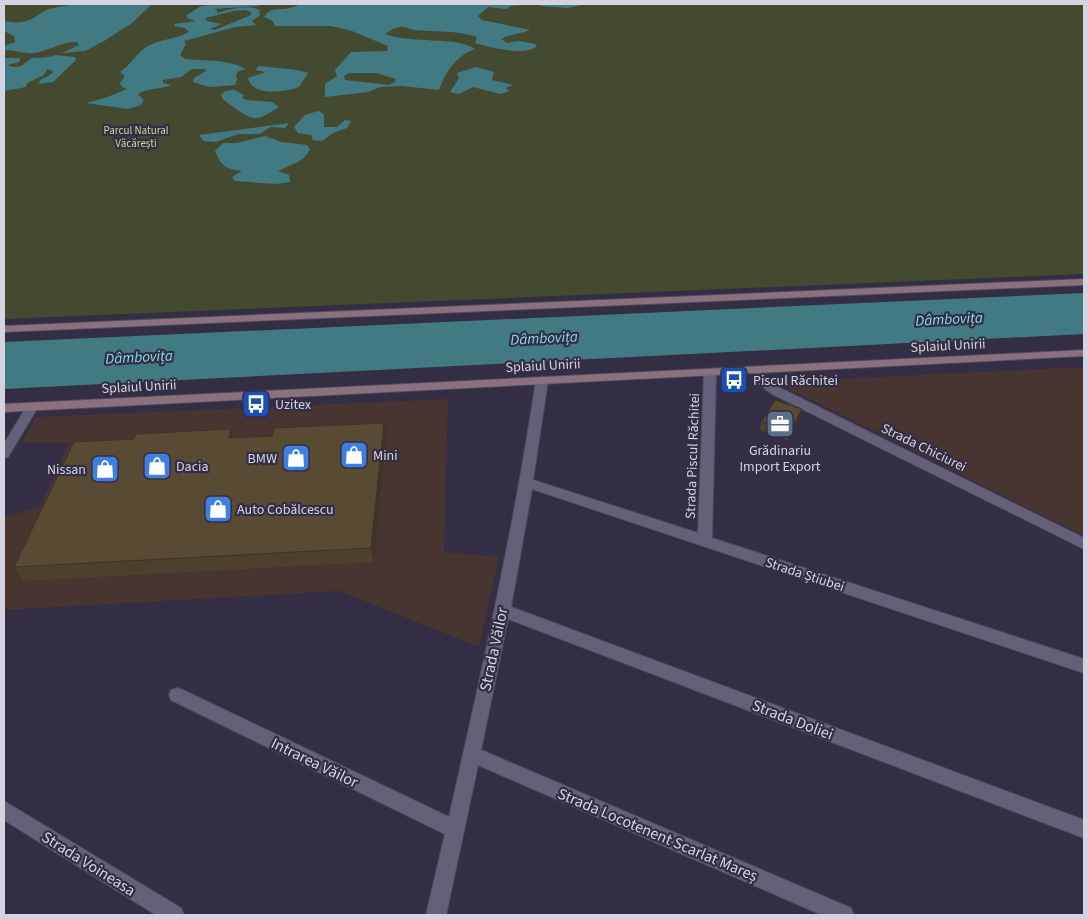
<svg xmlns="http://www.w3.org/2000/svg" width="1088" height="919" font-family="'Source Sans 3',sans-serif">
<style>
.commercial{fill:#483430}
.green{fill:#444a2f}
.water{fill:#427a84;fill-rule:evenodd}
.lines{fill:none;stroke-linecap:round;stroke-linejoin:round}
.minor-casing{stroke:#4f4b5d;stroke-width:2}
.secondary-casing{stroke:#4f4b5d;stroke-width:2}
.minor{fill:#656079;fill-rule:evenodd}
.secondary{fill:#8a717d;fill-rule:evenodd}
.wall{fill:#4d402d}
.shaded-wall{fill:#3e3424}
.building{fill:#594a34;stroke:#3e3424}
.labels{text-anchor:middle;stroke-width:4.5;stroke-linejoin:round;paint-order:stroke}
.far-park-label{font-size:11px;fill:#c7d893;stroke:#332e44}
.street-label{font-size:14px;fill:#d5d2e1;stroke:#332e44}
.poi-label{font-size:14px;fill:#d5d2e1;stroke:#332e44;text-anchor:start}
.water-label{font-size:15px;font-style:italic;fill:#82def0;stroke:#332e44}
.near-street-label{font-size:16px;fill:#d5d2e1;stroke:#332e44}
</style>
<rect width="100%" height="100%" fill="#332e44"/>
<!-- commercial -->
<g class="commercial">
<polygon points="1084,367 1084,536 775,382"/>
<polygon points="448,399 444,552 499,557 479,647 339,591 4,610 4,518 40,506 70,442 22,443 36,417"/>
</g>
<!-- green -->
<polygon class="green" points="4,4 1084,4 1084,274 4,319"/>
<!-- water -->
<g class="water">
<path d="M76 4H152L132 23 104 41 85 51 62 53 79 45 77 42C61 42 50 50 35 53 27 54 14 50 4 50V46L15 42 14 36 4 31V21C21 24 27 23 41 13 50 7 65 6 76 4Z"/>
<path d="M226 4H264L257 6 214 9 217 10V13C229 9 248 4 259 10L260 15 252 21 256 25 235 27 184 41 186 44 180 55 185 59C205 61 228 59 246 69L239 71 236 75 237 79 235 85 209 87 193 82 194 78 206 71 205 69H192L181 77 163 80V83L171 85C160 90 149 87 138 94L144 100 141 105 128 109 86 103 105 98 127 89 122 87 120 83 125 76 120 72C131 65 137 52 148 46 161 39 177 39 189 32L185 28 174 26V24L196 21 187 18V15L201 6ZM245 10 251 12V15L215 30 210 29 221 24 207 21 205 18 234 11Z"/>
<path d="M301 4H586L568 8 541 6 537 4 511 6 506 9 488 7 478 16 482 20 530 30C520 34 510 34 501 39L507 43 519 41 535 44 537 46C527 57 488 47 475 43L477 37C457 30 435 32 414 30 408 29 405 26 399 27 394 28 389 31 385 34 411 44 456 36 475 49 456 56 446 71 439 90L402 86 380 87 368 92 325 97V84L337 76 335 70 351 52 387 51 388 46 352 31 331 26H275L273 21 264 17C270 8 276 9 285 9 291 8 296 6 301 4ZM349 73H376L396 79 395 82 389 85 345 80 344 76Z"/>
<path d="M54 55 75 57 76 60 53 82 39 84 40 80 52 74 53 71 47 69 44 75 27 83 26 87 4 91V58H20L19 62 8 65C21 72 27 59 33 58 41 57 47 59 54 55Z"/>
<path d="M259 66 297 70 308 73 299 87C285 92 252 97 248 78L266 72 255 70Z"/>
<polygon points="476,67 494,72 492,80 513,85 506,88 509,91 501,94 473,87 459,94 450,92 459,78 457,73"/>
<path d="M234 90 244 95 242 98 246 100 272 102 279 107C256 121 256 123 232 106 227 102 223 101 221 95L225 91Z"/>
<polygon points="318,111 324,114 324,127 337,127 345,120 351,121 347,128 333,133 322,141 313,140 311,135 298,133 294,127 305,115"/>
<polygon points="289,123 285,128 270,127 260,134 238,134 216,142 204,141 199,135"/>
<path d="M265 136 281 142 307 145 310 149C303 164 290 164 278 171L289 175 290 182 276 184 235 181 232 177 242 171C226 169 221 166 215 151L223 143H236Z"/>
<polygon points="1084,293 1084,334 4,389 4,342"/>
</g>
<g class="lines">
<defs>
<g id="minor">
<polygon points="757,367 761,368 767,379 780,388 1084,538 1084,549 772,394 759,384 751,370"/>
<path d="M710 369 716 372 712 538 1084 659V673L532 489 511 607 1084 820V838L508 619 481 750 851 908 854 915H822L478 765 446 915H426L445 834 171 700 169 695 171 690 177 688 183 690 449 817C482 671 514 528 536 380L542 376 548 380 533 480 698 533 704 372Z"/>
<polygon points="32,403 38,407 8,457 4,458 4,444 28,404"/>
<polygon points="4,801 181,908 184,915 156,915 4,820"/>
</g>
<g id="secondary">
<polygon points="1084,279 1084,285 4,332 4,326"/>
<polygon points="1084,350 1084,356 4,412 4,404"/>
</g>
</defs>
<!-- minor casing -->
<use href="#minor" class="minor-casing"/>
<!-- secondary casing -->
<use href="#secondary" class="secondary-casing"/>
<!-- minor -->
<use href="#minor" class="minor"/>
<!-- secondary -->
<use href="#secondary" class="secondary"/>
</g>
<!-- wall -->
<g class="wall">
<polygon points="800,418 788,440 759,430 762,421"/>
<polygon points="386,436 374,562 23,581 14,567 234,437"/>
</g>
<!-- shaded-wall -->
<g class="shaded-wall">
<polygon points="802,409 800,418 788,440 790,431"/>
<polygon points="384,423 386,436 374,562 371,548"/>
<polygon points="231,429 236,443 229,438"/>
</g>
<!-- building -->
<g class="building">
<polygon points="775,400 802,409 790,431 762,421"/>
<polygon points="384,423 371,548 14,567 74,442 134,439 136,434 231,429 229,438 272,436 274,428"/>
</g>
<!-- icons -->
<defs>
<symbol id="bus-square" viewBox="-11 -11 22 22"><rect x="-9" y="-9" width="18" height="18" rx="4" fill="#1a4fb4" stroke="#332e44"/><path d="M-5-6H5V4H4V6H2V4H-2V6H-4V4H-5ZM-3.5-4V0h7V-4ZM-3.5 1.2v1.5H-2V1.2ZM2 1.2v1.5H3.5V1.2Z" fill="#fff"/></symbol>
<symbol id="office-square" viewBox="-11 -11 22 22"><rect x="-9" y="-9" width="18" height="18" rx="4" fill="#5c6f8a" stroke="#332e44"/><path d="M-6-3h4V-5.5h4V-3h4V5H-6ZM-1-4.5V-3h2v-1.5ZM-6 0V1H6V0Z" fill="#fff"/></symbol>
<symbol id="shop-square" viewBox="-11 -11 22 22"><rect x="-9" y="-9" width="18" height="18" rx="4" fill="#3f7fe0" stroke="#332e44"/><path d="M-5-2.5h2.3a2.7 3.5 0 0 1 5.4 0H5L5.5 6h-11ZM-1.5-2.5h3a1.5 2.3 0 0 0-3 0Z" fill="#fff"/></symbol>
</defs>
<g fill-rule="evenodd">
<use href="#bus-square" x="718" y="364" width="32" height="32"/>
<use href="#bus-square" x="240" y="388" width="32" height="32"/>
<use href="#office-square" x="764" y="408" width="32" height="32"/>
<use href="#shop-square" x="338" y="439" width="32" height="32"/>
<use href="#shop-square" x="280" y="442" width="32" height="32"/>
<use href="#shop-square" x="141" y="450" width="32" height="32"/>
<use href="#shop-square" x="89" y="453" width="32" height="32"/>
<use href="#shop-square" x="202" y="493" width="32" height="32"/>
</g>
<g class="labels">
<!-- far-park labels -->
<g class="far-park-label">
<text x="136" y="134">Parcul Natural<tspan x="136" dy="13">Văcărești</tspan></text>
</g>
<!-- street labels -->
<g class="street-label">
<text transform="translate(948 345) rotate(-3)" y="5">Splaiul Unirii</text>
<text transform="translate(543 365) rotate(-3)" y="5">Splaiul Unirii</text>
<text transform="translate(139 386) rotate(-3)" y="5">Splaiul Unirii</text>
<text transform="translate(924 447) rotate(26)" y="5">Strada Chiciurei</text>
<text transform="translate(692 456) rotate(-88)" y="5">Strada Piscul Răchitei</text>
<text transform="translate(805 574) rotate(18)" y="5">Strada Știubei</text>
</g>
<!-- poi labels -->
<g class="poi-label">
<text x="753" y="385">Piscul Răchitei</text>
<text x="275" y="409">Uzitex</text>
<text x="780" y="455" text-anchor="middle">Grădinariu<tspan x="780" dy="16">Import Export</tspan></text>
<text x="373" y="460">Mini</text>
<text x="277" y="463" text-anchor="end">BMW</text>
<text x="176" y="471">Dacia</text>
<text x="86" y="474" text-anchor="end">Nissan</text>
<text x="237" y="514">Auto Cobălcescu</text>
</g>
<!-- water labels -->
<g class="water-label">
<text transform="translate(949 319) rotate(-3)" y="5">Dâmbovița</text>
<text transform="translate(544 338) rotate(-3)" y="5">Dâmbovița</text>
<text transform="translate(139 357) rotate(-3)" y="5">Dâmbovița</text>
</g>
<!-- near-street labels -->
<g class="near-street-label">
<text transform="translate(493 649) rotate(-78)" y="6">Strada Văilor</text>
<text transform="translate(793 719) rotate(21)" y="6">Strada Doliei</text>
<text transform="translate(315 762) rotate(26)" y="6">Intrarea Văilor</text>
<text transform="translate(658 834) rotate(23)" y="6">Strada Locotenent Scarlat Mareș</text>
<text transform="translate(89 863) rotate(32)" y="6">Strada Voineasa</text>
</g>
</g>
<!-- border -->
<rect width="1088" height="919" fill="none" stroke="#d5d2e1" stroke-width="10"/>
</svg>
